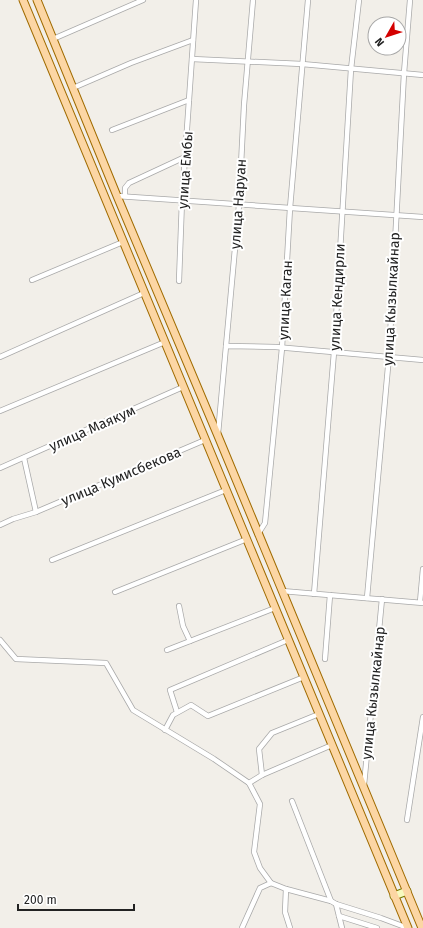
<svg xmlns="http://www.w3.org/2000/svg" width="423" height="928" font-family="'Fira Sans',sans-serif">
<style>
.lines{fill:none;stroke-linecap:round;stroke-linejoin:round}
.street-casing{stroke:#a9a9a9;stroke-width:6}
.secondary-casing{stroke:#707d05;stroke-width:9}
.primary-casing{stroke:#a06b00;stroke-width:9}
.street{stroke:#fff;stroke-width:4.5}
.secondary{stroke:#f7fabf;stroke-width:7}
.primary{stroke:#fcd6a4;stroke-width:7}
.labels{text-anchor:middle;stroke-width:4;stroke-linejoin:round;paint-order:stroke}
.street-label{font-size:14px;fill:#222;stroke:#fff}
</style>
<rect width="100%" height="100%" fill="#f2efe9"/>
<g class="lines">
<defs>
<g id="street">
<polyline points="53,39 143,0"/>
<polyline points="192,59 302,64 423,75"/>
<polyline points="73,88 131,63 193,40"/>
<polyline points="112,130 189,100"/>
<polyline points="117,196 423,217"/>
<polyline points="125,196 125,188 129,183 185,157"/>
<polyline points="32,280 123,242"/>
<polyline points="179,281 182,200 196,0"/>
<polyline points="226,346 239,205 244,105 253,0"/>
<polyline points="0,357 144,293"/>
<polyline points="0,411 165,342"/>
<polyline points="218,434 226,346 276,347 423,360"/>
<polyline points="24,458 36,512"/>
<polyline points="0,468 183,387"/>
<polyline points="0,525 13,519 36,512 205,440"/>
<polyline points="258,534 265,523 282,348 290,208 308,0"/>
<polyline points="52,560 226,490"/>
<polyline points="282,591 423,603"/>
<polyline points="115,592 247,539"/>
<polyline points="314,594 334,352 351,69 359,0"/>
<polyline points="367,598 389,356 404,73 410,0"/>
<polyline points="420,602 423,569"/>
<polyline points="179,606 183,626 190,641"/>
<polyline points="0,640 16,659 106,663 133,710 214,759 249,783 260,804 254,852 260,868 271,883"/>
<polyline points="167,650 275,608"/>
<polyline points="325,659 330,595"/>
<polyline points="177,712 170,690 288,640"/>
<polyline points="165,730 173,715 191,705 208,716 304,677"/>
<polyline points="262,775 259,749 272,733 319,714"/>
<polyline points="249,783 262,775 332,745"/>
<polyline points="364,785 382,599"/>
<polyline points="292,801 331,901"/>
<polyline points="407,820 423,717"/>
<polyline points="286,889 285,912 290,928"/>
<polyline points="336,904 342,928"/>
<polyline points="339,916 377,928"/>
<polyline points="242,928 260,888 271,883 286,889 331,901 336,904 381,918 408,928"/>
</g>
<polyline id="secondary" points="394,896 407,891"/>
<g id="primary">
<polyline points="23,0 408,928"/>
<polyline points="37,0 117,196 218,436 422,928"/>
</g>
</defs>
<!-- street casing -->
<use href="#street" class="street-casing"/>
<!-- secondary casing -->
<use href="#secondary" class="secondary-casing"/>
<!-- primary casing -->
<use href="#primary" class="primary-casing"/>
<!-- street -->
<use href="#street" class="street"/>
<!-- secondary -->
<use href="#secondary" class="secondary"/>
<!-- primary -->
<use href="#primary" class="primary"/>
</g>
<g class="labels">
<!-- street labels -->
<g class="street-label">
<text transform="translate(185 170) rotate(-86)" y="5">улица Ембы</text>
<text transform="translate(238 204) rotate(-86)" y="5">улица Наруан</text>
<text transform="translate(337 297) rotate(-87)" y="5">улица Кендирли</text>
<text transform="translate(391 299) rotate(-87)" y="5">улица Кызылкайнар</text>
<text transform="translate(285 300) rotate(-87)" y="5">улица Каган</text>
<text transform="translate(92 428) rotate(-24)" y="5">улица Маякум</text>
<text transform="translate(121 476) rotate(-23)" y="5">улица Кумисбекова</text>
<text transform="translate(373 693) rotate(-84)" y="5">улица Кызылкайнар</text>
</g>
</g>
<!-- north arrow -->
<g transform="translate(387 36) rotate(231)"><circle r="19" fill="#ffffff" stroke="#a7a7a7"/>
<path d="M0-3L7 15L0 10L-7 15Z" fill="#d40000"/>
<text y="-6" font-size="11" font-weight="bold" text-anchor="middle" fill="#222222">N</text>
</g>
<!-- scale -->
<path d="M18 904v6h116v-6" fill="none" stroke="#222222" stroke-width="2"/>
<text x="24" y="904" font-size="12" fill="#222222" stroke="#ffffff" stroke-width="3" paint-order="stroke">200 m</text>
</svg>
